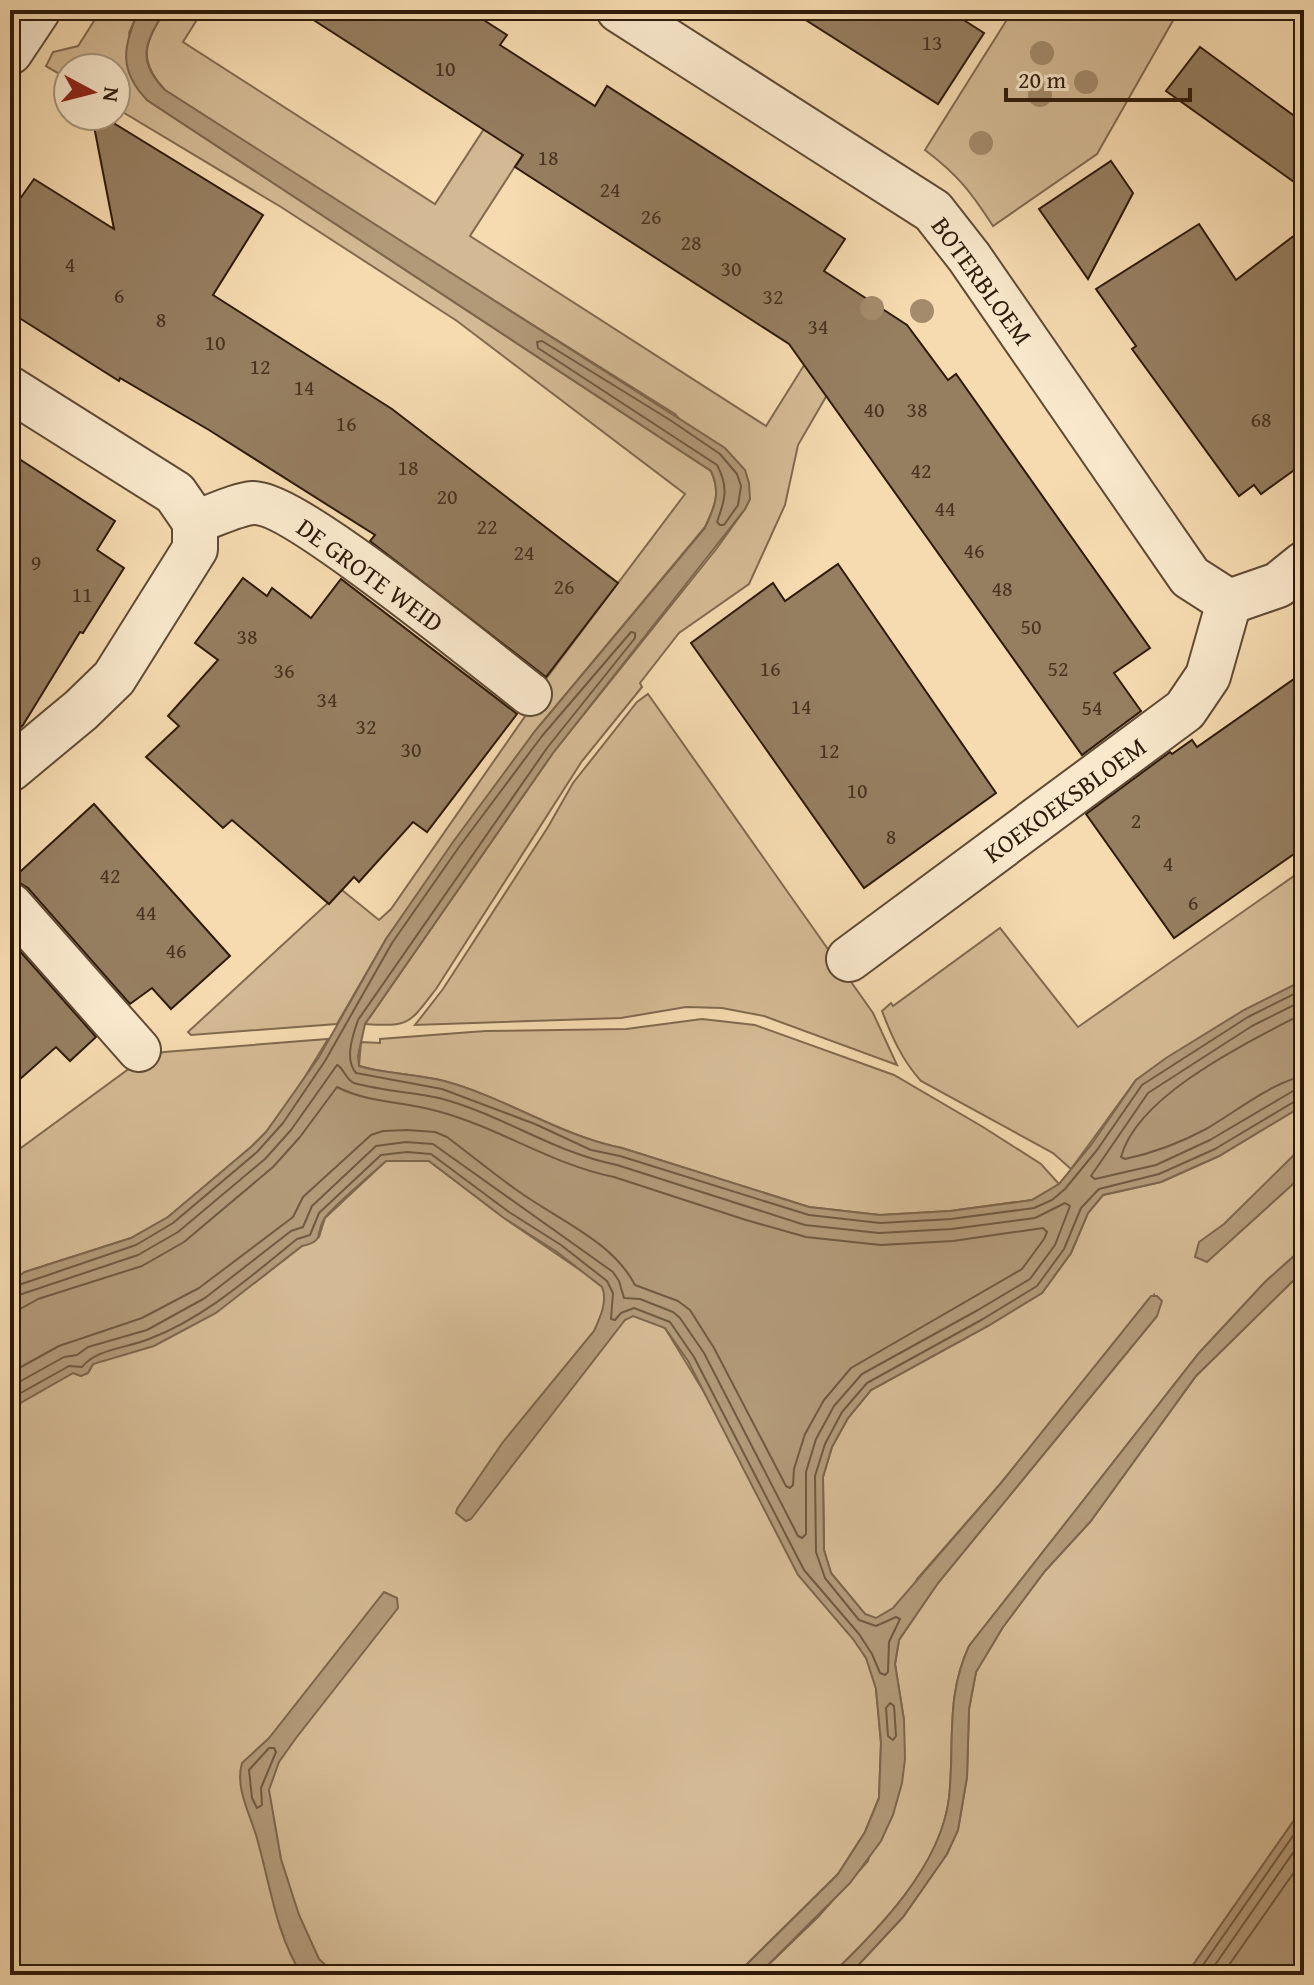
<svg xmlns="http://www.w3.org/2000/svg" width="1314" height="1985" font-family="'Gentium Book Plus',serif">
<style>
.green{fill:#d4ba94;stroke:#816a4f;stroke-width:2}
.water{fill:#b29978;stroke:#7d664c;stroke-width:2}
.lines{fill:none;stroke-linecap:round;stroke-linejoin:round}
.shore{stroke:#705a41;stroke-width:2}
.building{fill:#967e60;stroke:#2e1a0a;stroke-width:2}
.pedestrian-casing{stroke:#604a34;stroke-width:46}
.minor-casing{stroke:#604a34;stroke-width:48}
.pedestrian{stroke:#f9e8cc;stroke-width:42}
.minor{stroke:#f9e8cc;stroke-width:44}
.tree{fill:#a48b6b}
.labels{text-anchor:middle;stroke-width:8;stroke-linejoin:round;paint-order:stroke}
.number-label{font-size:22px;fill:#483320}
.street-label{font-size:26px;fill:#2e1a0a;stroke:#f9e8cc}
</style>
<rect width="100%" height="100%" fill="#f6dbb0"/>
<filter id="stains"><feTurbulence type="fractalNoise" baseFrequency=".0025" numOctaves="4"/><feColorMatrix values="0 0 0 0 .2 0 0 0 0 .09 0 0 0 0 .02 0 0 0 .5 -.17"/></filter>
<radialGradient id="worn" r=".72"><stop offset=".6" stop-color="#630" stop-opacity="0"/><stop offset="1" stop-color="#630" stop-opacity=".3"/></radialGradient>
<!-- green -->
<g class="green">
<path d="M101 10H139L129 33 147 100 711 471C721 493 715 506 705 527L535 731 386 939 337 1024 191 1035 188 1032 342 890 379 920 391 909 528 712 524 708 685 494 457 321 281 207 116 108V68H68V79L46 66 53 52 78 46Z"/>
<path d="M165 10H203L183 42 435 204 484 129 523 154 470 236 766 426 806 362 827 395 798 445 785 505 749 584 679 633 640 683 642 687 582 761 436 989C409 1024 410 1027 365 1024L553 753 717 548 745 509 750 499 675 414 367 221 165 90C136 59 146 42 165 10Z"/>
<path d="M1013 10H1179L1097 154 993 226C971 192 958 175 925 150Z"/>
<polygon points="648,694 873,1013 897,1065 764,1016 722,1008 686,1007 621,1018 415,1025 443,989 548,827 573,783 637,702"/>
<path d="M1304 869V980L1244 1010 1136 1080 1071 1169 1053 1153 921 1081C902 1060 892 1037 882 1011L891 1003 893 1006 1000 928 1078 1027Z"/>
<path d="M702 1019 755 1025 894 1075 983 1127 1041 1164 1059 1184 1032 1200 950 1211 880 1215 809 1207 622 1148C562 1136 504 1097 444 1081 416 1074 386 1074 359 1066L361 1042 380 1043V1039L485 1031 626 1029Z"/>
<polygon points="328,1039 295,1093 266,1132 251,1147 168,1217 131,1238 25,1272 10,1282 10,1156 145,1057 164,1052"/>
<path d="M1304 1105V1157L1245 1227 1304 1173V1247L1265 1282 1199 1353 969 1646C945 1698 955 1744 949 1798 941 1866 878 1930 831 1975H758L818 1917 868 1861 904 1720 895 1664 899 1640 938 1583 1157 1316 1154 1295 1001 1483 917 1579 876 1689 881 1743 879 1798 865 1832 838 1874 736 1975H10V1409L17 1404 73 1373 81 1376 88 1373 93 1364 254 1283 302 1246 319 1237 325 1218 386 1161H429L504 1218 665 1328 866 1658 865 1614 831 1573 824 1550 823 1477 832 1447 848 1418 871 1390 988 1326 1042 1293 1071 1253 1088 1213 1103 1195 1161 1182 1219 1156Z"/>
<polygon points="1304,1270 1304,1806 1186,1975 849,1975 903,1917 947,1854 958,1830 967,1777 969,1709 976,1672 1003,1627 1045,1571 1090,1522 1196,1376"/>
</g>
<!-- water -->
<g class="water">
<path d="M139 10H165C146 42 135 59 165 90L725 448 745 470 749 483 750 499 745 509 553 753 365 1024 358 1056 359 1066C386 1074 416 1074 444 1081 505 1097 560 1136 622 1148L809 1207 880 1215 950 1211 1032 1200 1059 1184 1091 1145 1136 1080 1166 1058 1244 1010 1304 980V1105L1219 1156 1161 1182 1103 1195 1088 1213 1071 1253 1042 1293 988 1326 871 1390 848 1418 832 1447 823 1477 824 1550 831 1573 865 1614 876 1618 893 1608 1001 1483 1151 1296H1157L1162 1301 1157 1316 938 1583 899 1640 895 1664 904 1720 905 1759 902 1783 893 1815 881 1841 850 1883 758 1975H736L838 1874 865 1832 879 1798 881 1743 876 1689 866 1658 853 1639 798 1575 688 1361 665 1328 633 1316 625 1320 471 1519 466 1521 456 1513 457 1509 503 1442 594 1331C600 1318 608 1301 602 1287L557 1252 504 1218 429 1161H386C373 1173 332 1207 324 1219 315 1235 325 1241 302 1246L216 1313 154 1346 93 1364 88 1373 81 1376 73 1373 10 1409V1282L25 1272 131 1238 168 1217 251 1147 266 1132 319 1057 386 939 453 842 535 731 705 528C715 506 721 493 711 471L147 100C118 70 123 46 139 10Z"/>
<polygon points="1304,1145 1303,1175 1207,1262 1195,1257 1199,1242 1224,1224"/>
<path d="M1304 1247V1270L1196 1376 1090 1522 1045 1571 1003 1627 976 1672 969 1709 967 1777 958 1830 947 1854 903 1917 849 1975H831C878 1930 941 1866 949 1798 955 1744 945 1698 969 1646L1199 1353 1265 1282Z"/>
<path d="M384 1592 397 1598 398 1608 296 1738 279 1762 269 1790 281 1859 299 1915 319 1959 336 1975H302C275 1933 270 1882 256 1835 249 1812 235 1787 242 1763L269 1738Z"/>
<polygon points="1304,1806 1304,1975 1186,1975"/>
</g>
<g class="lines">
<!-- shore -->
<g class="shore">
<path d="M542 341 670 420 720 454 737 474 741 486 738 505 724 525H720L717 522C725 500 729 487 717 465L538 348 537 342Z"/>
<polyline points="1304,1000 1252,1026 1148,1093 1091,1176 1095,1179 1156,1165 1210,1140 1293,1091 1304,1089"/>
<path d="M1304 1013C1249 1042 1138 1094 1121 1157L1125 1159C1153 1153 1180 1143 1206 1129 1231 1115 1278 1078 1304 1077"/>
<path d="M10 1288 136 1245 173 1223 257 1152 283 1123 325 1061 392 943 459 847 542 736 631 632 635 633V638L547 748 358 1020C353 1035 344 1059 356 1073L442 1089 535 1124 591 1150 620 1156 809 1215 880 1223 951 1219 1034 1208 1052 1200 1065 1189 1097 1150 1142 1085 1248 1017 1304 989"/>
<path d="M10 1298 138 1255 178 1232 265 1159 291 1130 337 1065C344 1068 345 1079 354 1083 382 1091 411 1092 439 1098 501 1114 555 1153 617 1165L805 1225 879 1233 952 1229 1035 1218 1065 1203 1070 1206 1055 1245 1030 1279 978 1310 862 1374 834 1406 816 1439 806 1472V1534L802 1538 798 1536 704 1353 680 1318 673 1312 640 1299 624 1298 619 1281 613 1272 433 1144 406 1142 376 1146 312 1206 303 1227 291 1231 205 1298 147 1330 88 1347 77 1355 64 1357 10 1387"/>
<path d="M10 1310 22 1308 38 1299 142 1266 184 1242 273 1167 300 1137 337 1087C368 1103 403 1101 437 1111 498 1127 553 1165 614 1177L746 1220 806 1237 881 1245 953 1241 1043 1228 1047 1232 1044 1239 1022 1269 851 1368 824 1400 805 1434 794 1469 793 1485 790 1488 786 1486 714 1348 690 1310 678 1301 635 1285C613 1242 559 1220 521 1193 495 1175 471 1155 447 1137L435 1132 407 1130 383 1131 371 1135 303 1197 293 1217 199 1288 142 1318 59 1346 10 1373"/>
<path d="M10 1399 69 1366 82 1367C96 1349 127 1348 149 1339 205 1318 251 1276 297 1239L310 1235 319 1213 381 1155 407 1152 431 1154 509 1212 561 1245 607 1281 613 1293 611 1319 615 1320 621 1313 634 1308 670 1322 694 1357 804 1570 859 1634 872 1654 880 1673 885 1675 888 1672 889 1642 900 1619 896 1617 876 1626 859 1620 825 1578 816 1552 815 1476 825 1444 842 1412 867 1383 983 1319 1037 1286 1064 1249 1081 1208 1099 1189 1159 1174 1215 1149 1297 1100 1304 1099"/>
<polygon points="890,1703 894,1706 896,1736 893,1740 888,1736 886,1708"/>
<polygon points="269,1748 274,1748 276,1752 261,1788 262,1805 257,1808 252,1798 249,1770"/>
<polyline points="1196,1975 1304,1820"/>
<polyline points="1208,1975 1304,1837"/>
<polyline points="1222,1975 1304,1858"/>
</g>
</g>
<!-- building -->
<g class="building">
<polygon points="298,10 468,10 507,35 500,45 595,106 607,86 845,239 824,271 907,325 948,380 956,374 1150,648 1114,673 1141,711 1082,755 789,344 515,167 523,155"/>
<polygon points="790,10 948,10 984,33 938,104"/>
<polygon points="1200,47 1304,123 1304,189 1166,91"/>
<polygon points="92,116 102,116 263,215 213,295 392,409 618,583 546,677 370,541 375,535 209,430 120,378 119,381 10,312 10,213 34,179 114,229"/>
<polygon points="1111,161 1133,193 1088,279 1039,209"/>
<polygon points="1199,224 1236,280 1304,228 1304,463 1261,494 1254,485 1239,496 1132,349 1136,346 1096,289"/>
<polygon points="10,453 115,521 97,550 124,568 83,633 80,632 23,725 10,736"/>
<polygon points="838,564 996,793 864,888 691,643 773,583 785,601"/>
<polygon points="243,578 267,596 272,588 311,618 341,579 517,714 427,832 413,822 359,882 354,877 329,904 232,820 223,828 146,757 179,726 168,716 218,660 195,643"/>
<polygon points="1304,672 1304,847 1174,938 1086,814 1170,752 1172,754 1192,740 1197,747"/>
<polygon points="94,804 230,956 171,1009 152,988 130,1004 28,888 18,882 10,881"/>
<polygon points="10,940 96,1037 70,1061 56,1047 10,1088"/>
</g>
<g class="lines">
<defs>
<g id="pedestrian">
<path d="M195 522C211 517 237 504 253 503 294 501 487 661 530 694"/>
<polyline points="10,904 139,1050"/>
</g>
<g id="minor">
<polyline points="619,10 933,211 969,257 1190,577 1229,602"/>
<polyline points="10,52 38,10"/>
<polyline points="10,389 175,493 195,522 195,549 114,678 81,710 10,769"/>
<polyline points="1229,602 1278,585 1304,564"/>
<polyline points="849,959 1185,710 1208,676 1229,602"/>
</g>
</defs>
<!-- pedestrian casing -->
<use href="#pedestrian" class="pedestrian-casing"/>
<!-- minor casing -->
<use href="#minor" class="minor-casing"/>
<!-- pedestrian -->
<use href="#pedestrian" class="pedestrian"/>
<!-- minor -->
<use href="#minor" class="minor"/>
</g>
<!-- trees -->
<g class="tree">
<circle cx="1042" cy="53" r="12"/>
<circle cx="1086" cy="82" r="12"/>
<circle cx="1040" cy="95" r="12"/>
<circle cx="981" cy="143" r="12"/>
<circle cx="872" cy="308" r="12"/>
<circle cx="922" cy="311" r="12"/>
</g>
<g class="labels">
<!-- number labels -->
<g class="number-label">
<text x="932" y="50">13</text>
<text x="445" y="76">10</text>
<text x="548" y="165">18</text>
<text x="610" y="197">24</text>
<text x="651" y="224">26</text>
<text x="691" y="250">28</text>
<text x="70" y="272">4</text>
<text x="731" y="276">30</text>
<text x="119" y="303">6</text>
<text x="773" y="304">32</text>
<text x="161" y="327">8</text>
<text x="818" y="334">34</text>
<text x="215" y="350">10</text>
<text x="260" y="374">12</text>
<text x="304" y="395">14</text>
<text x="874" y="417">40</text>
<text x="917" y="417">38</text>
<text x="1261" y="427">68</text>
<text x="346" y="431">16</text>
<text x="408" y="475">18</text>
<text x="921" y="478">42</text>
<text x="447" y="504">20</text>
<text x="945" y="516">44</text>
<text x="487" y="534">22</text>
<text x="974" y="558">46</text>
<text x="524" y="560">24</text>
<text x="36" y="570">9</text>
<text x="564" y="594">26</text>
<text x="1002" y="596">48</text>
<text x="82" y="602">11</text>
<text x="1031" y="634">50</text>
<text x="247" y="644">38</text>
<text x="770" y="676">16</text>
<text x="1058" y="676">52</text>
<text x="284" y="678">36</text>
<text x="327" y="707">34</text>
<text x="801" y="714">14</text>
<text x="1092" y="715">54</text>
<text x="366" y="734">32</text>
<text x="411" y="757">30</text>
<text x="829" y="758">12</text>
<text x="857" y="798">10</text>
<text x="1136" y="828">2</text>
<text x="891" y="844">8</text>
<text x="1168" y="871">4</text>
<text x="110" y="883">42</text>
<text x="1193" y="910">6</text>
<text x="146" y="920">44</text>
<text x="176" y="958">46</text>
</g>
<!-- street labels -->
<g class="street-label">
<text transform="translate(982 281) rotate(54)" y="9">BOTERBLOEM</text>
<text transform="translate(370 575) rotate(36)" y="9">DE GROTE WEID</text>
<text transform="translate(1065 800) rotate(-36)" y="9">KOEKOEKSBLOEM</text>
</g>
</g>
<!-- margin -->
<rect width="1314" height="1985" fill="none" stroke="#f6dbb0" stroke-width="40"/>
<rect x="12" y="12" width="1290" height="1961" fill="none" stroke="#2e1a0a" stroke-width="4"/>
<rect x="20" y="20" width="1274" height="1945" fill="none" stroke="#2e1a0a" stroke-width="2"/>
<!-- north arrow -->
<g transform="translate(92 92) rotate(97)"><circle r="38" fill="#f9e8cc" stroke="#a8967e" stroke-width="2"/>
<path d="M0-6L14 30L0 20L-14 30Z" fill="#8f2418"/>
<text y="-12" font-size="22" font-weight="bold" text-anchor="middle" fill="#2e1a0a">N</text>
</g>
<!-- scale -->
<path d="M1006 88v12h184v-12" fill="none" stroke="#2e1a0a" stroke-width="4"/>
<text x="1018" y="88" font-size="24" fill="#2e1a0a" stroke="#f9e8cc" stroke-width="6" paint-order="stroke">20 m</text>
<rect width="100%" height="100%" filter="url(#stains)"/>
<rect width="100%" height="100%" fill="url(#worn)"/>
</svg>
